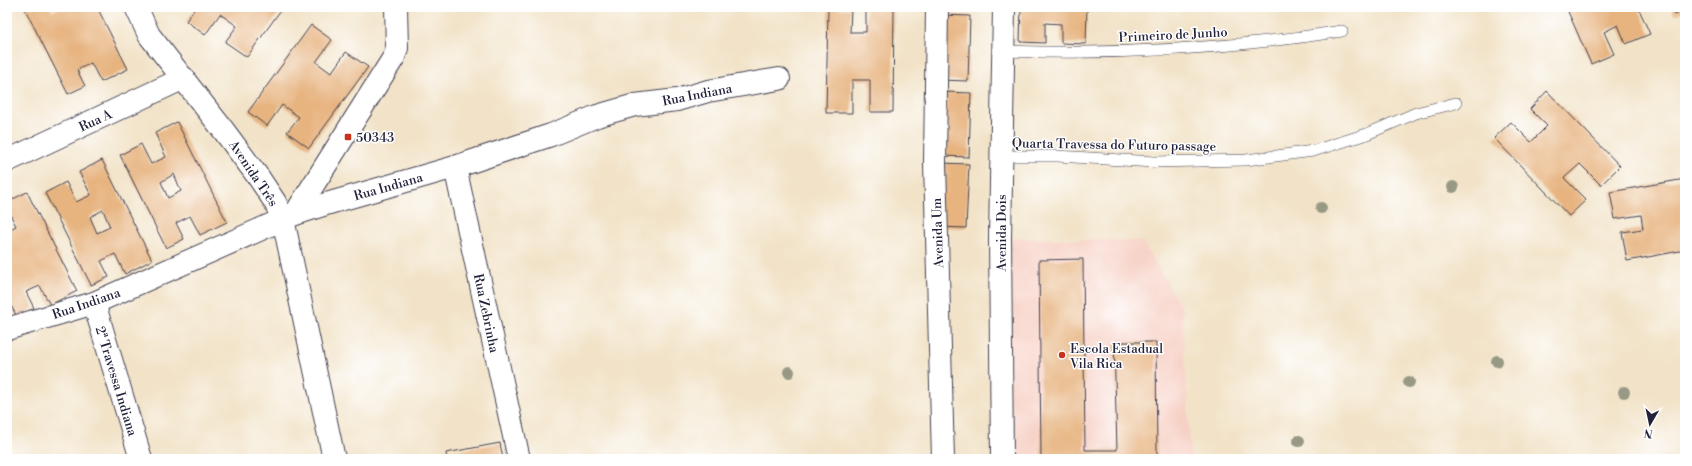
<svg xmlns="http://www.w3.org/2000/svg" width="1692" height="466" font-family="'Libre Bodoni',serif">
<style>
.built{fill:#f7d1c6}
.building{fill:#e7b480;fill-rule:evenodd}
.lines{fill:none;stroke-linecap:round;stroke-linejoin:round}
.lane-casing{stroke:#413f50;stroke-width:12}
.street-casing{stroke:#413f50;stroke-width:24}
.secondary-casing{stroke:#413f50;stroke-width:24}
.lane{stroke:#fff;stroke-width:11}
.street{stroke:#fff;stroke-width:22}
.secondary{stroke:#fff;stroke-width:22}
.tree{fill:#979985}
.poi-dot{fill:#c8321e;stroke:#fff;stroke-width:1.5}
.labels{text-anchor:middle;stroke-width:3;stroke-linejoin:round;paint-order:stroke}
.street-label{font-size:13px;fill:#22223b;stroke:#fff}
.poi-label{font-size:13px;fill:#22223b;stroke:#fff;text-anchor:start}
</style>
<rect width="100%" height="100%" fill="#fff"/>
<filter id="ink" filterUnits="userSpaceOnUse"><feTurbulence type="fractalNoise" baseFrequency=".025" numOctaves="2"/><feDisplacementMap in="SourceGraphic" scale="8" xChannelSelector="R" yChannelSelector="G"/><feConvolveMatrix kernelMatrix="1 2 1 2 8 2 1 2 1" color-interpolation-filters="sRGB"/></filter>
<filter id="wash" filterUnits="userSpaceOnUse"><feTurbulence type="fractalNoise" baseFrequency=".012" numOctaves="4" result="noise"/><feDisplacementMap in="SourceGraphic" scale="16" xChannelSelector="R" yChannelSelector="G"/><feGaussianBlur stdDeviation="0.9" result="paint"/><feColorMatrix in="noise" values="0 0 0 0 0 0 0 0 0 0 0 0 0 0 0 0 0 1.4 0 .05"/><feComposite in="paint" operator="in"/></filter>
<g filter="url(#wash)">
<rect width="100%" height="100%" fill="#f2e3c8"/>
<!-- built -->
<polygon class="built" points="1006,238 1142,241 1182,309 1191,459 1005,459"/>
<g id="blocks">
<!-- building -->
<g class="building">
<polygon points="24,7 50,7 52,11 61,7 97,7 128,69 101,82 91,63 77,70 85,86 68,94"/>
<polygon points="196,7 283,7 247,57 225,42 237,26 220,14 205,35 186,21"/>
<polygon points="866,7 894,7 893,112 870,112 870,80 852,80 852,113 826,113 828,8 851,9 850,32 866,32"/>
<polygon points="1021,7 1087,7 1086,44 1061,43 1061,24 1045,23 1045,43 1020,42"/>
<polygon points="1566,7 1638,7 1650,34 1626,44 1618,25 1604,32 1614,54 1591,64"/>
<polygon points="1671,7 1685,7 1685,11 1674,15"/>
<polygon points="943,15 970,16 968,81 940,80"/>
<polygon points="311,25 332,40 316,62 331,73 346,52 368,67 309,148 287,132 299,117 282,105 267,126 248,112"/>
<polygon points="1547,91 1620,166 1601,185 1580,164 1564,178 1586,200 1569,216 1494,138 1511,122 1531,142 1547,126 1530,109"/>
<polygon points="944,92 971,93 969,157 941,156"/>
<path d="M177 122 227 222 200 235 190 216 176 223 184 239 166 248 120 155 141 144 151 164 166 157 155 133ZM174 174 181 191 168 198 161 182Z"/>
<path d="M102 160 152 260 125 274 115 254 101 261 109 277 91 285 45 193 66 182 76 202 91 195 79 172ZM103 210 110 227 97 233 90 217Z"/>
<polygon points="941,163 969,164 966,228 938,227"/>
<polygon points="1685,179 1685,250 1627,261 1622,232 1643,229 1641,215 1615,219 1610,192"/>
<polygon points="27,192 77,291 50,305 40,286 26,292 34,308 17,317 7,298 7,231 16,226 7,208 7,202"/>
<polygon points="1083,259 1085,450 1117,450 1114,342 1156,342 1157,459 1041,459 1039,260"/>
<polygon points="500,443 503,459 447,459 446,453"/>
</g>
</g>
</g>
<g filter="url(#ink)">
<use href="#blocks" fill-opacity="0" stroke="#413f50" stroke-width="1"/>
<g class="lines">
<defs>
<g id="lane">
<path d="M1003 51C1116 55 1231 49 1342 31"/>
<polyline points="1002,156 1057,156 1154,162 1246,160 1313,151 1367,134 1416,113 1456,103"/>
</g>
<g id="street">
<polyline points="136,7 149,35 224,131 259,178 275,202 283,219 334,459"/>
<polyline points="7,161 184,78"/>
<polyline points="455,167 519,459"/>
<polyline points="295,214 394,57 397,48 396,7"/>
<polyline points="94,303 141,459"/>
<polyline points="7,329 94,303 295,214 326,204 455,167 551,135 597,116 635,105 677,100 708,91 779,79"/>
</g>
<g id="secondary">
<polyline points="937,7 935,163 943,459"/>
<polyline points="1002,459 1000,238 1004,7"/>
</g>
</defs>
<!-- lane casing -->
<use href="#lane" class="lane-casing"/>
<!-- street casing -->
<use href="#street" class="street-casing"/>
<!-- secondary casing -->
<use href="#secondary" class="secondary-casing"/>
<!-- lane -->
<use href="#lane" class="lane"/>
<!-- street -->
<use href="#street" class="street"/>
<!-- secondary -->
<use href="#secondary" class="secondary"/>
</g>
<!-- trees -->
<g class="tree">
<circle cx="1453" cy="187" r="6"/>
<circle cx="1321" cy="208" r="6"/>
<circle cx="1497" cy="361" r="6"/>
<circle cx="789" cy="372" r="6"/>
<circle cx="1409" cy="382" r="6"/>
<circle cx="1624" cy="392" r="6"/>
<circle cx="1299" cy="441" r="6"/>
</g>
</g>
<!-- markers -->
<g class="poi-dot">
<rect x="344" y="133" width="8" height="8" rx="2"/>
<circle cx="1062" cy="355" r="4"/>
</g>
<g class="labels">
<!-- street labels -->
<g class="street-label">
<text transform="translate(1173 34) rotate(-3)" y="5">Primeiro de Junho</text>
<text transform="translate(697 94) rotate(-11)" y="5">Rua Indiana</text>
<text transform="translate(95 120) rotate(-25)" y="5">Rua A</text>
<text transform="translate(1114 144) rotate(1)" y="5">Quarta Travessa do Futuro passage</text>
<text transform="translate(254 173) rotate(56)" y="5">Avenida Três</text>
<text transform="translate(388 186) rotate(-16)" y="5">Rua Indiana</text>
<text transform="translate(937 233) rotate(-92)" y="5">Avenida Um</text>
<text transform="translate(1001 233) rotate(-90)" y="5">Avenida Dois</text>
<text transform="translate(86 303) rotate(-19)" y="5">Rua Indiana</text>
<text transform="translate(487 313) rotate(78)" y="5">Rua Zebrinha</text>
<text transform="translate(117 381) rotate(73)" y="5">2ª Travessa Indiana</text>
</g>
<!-- poi labels -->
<g class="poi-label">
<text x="356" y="142">50343</text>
<text x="1070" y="353">Escola Estadual<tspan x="1070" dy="15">Vila Rica</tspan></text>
</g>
</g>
<!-- margin -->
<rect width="1692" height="466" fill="none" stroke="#fff" stroke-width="24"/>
<!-- north arrow -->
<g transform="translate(1650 424) rotate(189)" stroke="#ffffff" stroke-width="3" paint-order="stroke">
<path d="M0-3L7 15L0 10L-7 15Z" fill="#22223b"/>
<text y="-6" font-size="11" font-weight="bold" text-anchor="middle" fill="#22223b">N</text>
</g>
</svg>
